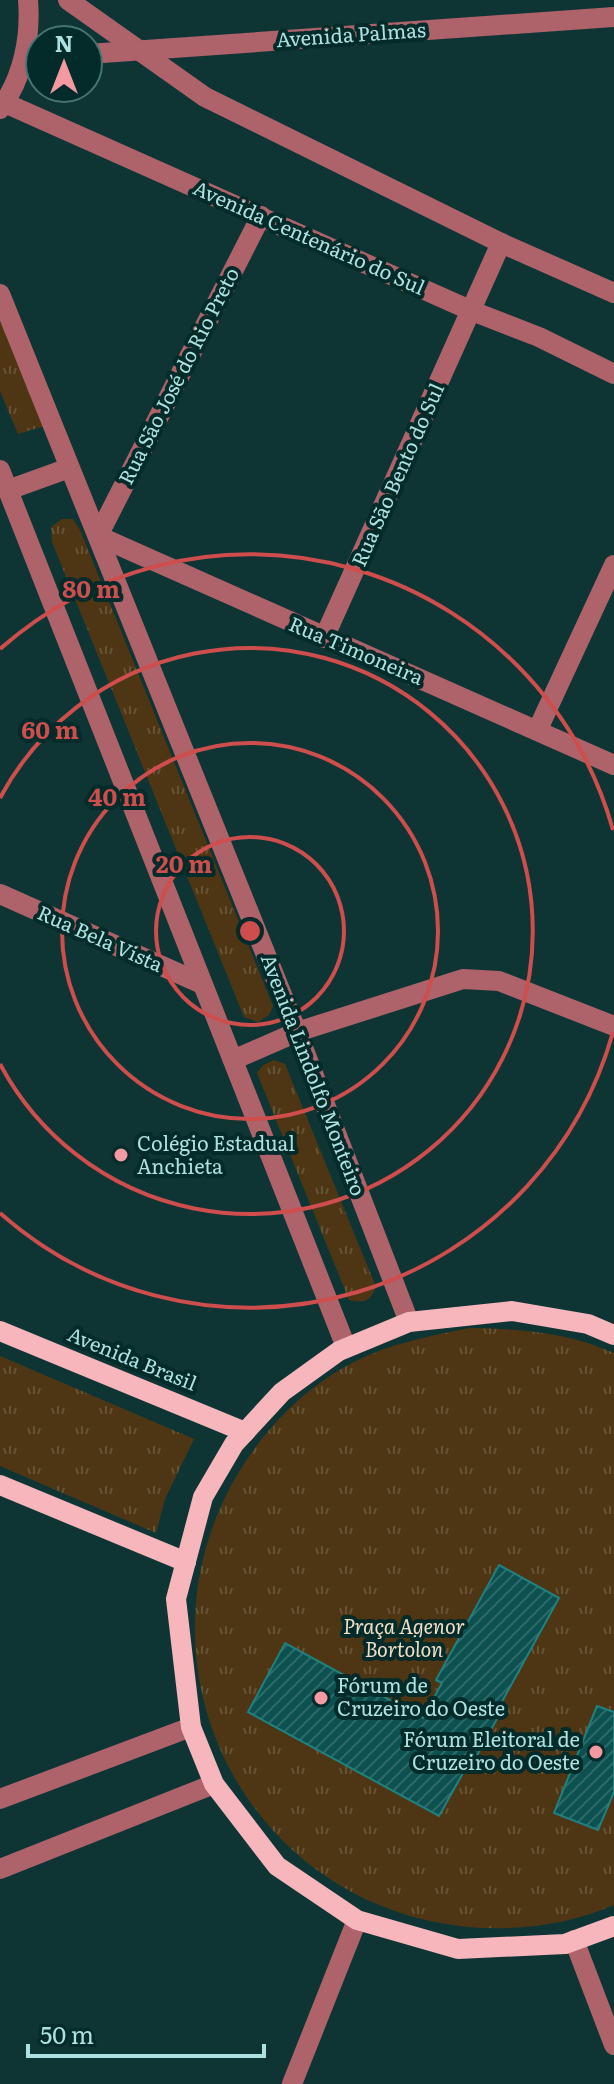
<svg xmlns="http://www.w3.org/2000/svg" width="614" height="2084" font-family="Literata,serif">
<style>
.grass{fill:url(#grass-tufts)}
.building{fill:url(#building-hatch);stroke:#1f8180;stroke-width:2}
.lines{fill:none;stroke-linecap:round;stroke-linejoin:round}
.minor{stroke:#ae626a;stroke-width:20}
.major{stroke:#f6b6bb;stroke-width:20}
.ring{fill:none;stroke:#ce4d4d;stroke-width:4}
.poi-dot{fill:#f49aa2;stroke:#022b2a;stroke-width:3}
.labels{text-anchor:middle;stroke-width:8;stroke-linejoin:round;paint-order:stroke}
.street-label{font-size:20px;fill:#ade1e0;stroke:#022b2a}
.poi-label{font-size:20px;fill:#ade1e0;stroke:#022b2a;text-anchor:start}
.park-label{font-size:20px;font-style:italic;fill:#f1dec7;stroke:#022b2a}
.centre{fill:#ce4d4d;stroke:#022b2a;stroke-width:4}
.ring-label{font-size:24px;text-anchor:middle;font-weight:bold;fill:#ce4d4d;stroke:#022b2a;stroke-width:8;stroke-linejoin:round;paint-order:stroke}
</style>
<defs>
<pattern id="grass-tufts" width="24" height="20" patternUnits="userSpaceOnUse" patternTransform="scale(2)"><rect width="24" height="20" fill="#4e3614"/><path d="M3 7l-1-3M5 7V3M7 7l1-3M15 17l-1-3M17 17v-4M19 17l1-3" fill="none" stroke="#655336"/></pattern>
<pattern id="building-hatch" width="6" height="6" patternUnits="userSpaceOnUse" patternTransform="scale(2)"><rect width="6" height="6" fill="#0c5150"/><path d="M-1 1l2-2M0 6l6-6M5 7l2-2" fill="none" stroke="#2d6a69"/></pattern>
</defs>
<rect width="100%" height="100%" fill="#0e3534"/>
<!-- grass -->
<g class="grass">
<polygon points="0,317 45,426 18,434 0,391"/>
<polygon points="62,519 73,519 80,530 273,1006 269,1015 258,1022 244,1017 52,542 51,527"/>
<path d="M274 1060 285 1064 376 1287C370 1302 364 1303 349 1300L257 1073 263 1065Z"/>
<path d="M470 1328C520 1329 567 1332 614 1353V1905C566 1926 511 1932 460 1926 237 1899 123 1651 244 1464 270 1423 310 1384 354 1362 391 1343 430 1336 470 1328Z"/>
<polygon points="0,1356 194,1439 165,1499 156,1533 0,1466"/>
</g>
<!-- building -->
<g class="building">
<polygon points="499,1565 559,1598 494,1716 498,1717 476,1757 473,1755 439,1816 248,1712 285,1643 423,1718 442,1683 436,1680"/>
<polygon points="597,1706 614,1712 614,1792 598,1830 554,1813"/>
</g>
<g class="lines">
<!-- minor -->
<g class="minor">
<polyline points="68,0 205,97 501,243 614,293"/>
<polyline points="88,54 614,17"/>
<polyline points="5,103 472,311 539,337 614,374"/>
<path d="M0 109C23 78 31 38 28 0"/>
<polyline points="261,216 98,536 614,765"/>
<polyline points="0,294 297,1032 409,1322"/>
<polyline points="0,470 346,1347"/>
<polyline points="8,490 69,468"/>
<polyline points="324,638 501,243"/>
<polyline points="538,729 614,565"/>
<polyline points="0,894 200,983"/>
<polyline points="233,1060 297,1032 463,979 499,981 614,1026"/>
<polyline points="0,1799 191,1727"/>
<polyline points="0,1869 214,1784"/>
<polyline points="574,1940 614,2045"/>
<polyline points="292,2084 357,1920"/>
</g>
<!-- major -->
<g class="major">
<polyline points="0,1331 245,1432"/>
<polyline points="614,1335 588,1324 512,1311 409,1322 339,1351 282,1392 234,1444 203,1497 176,1599 191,1727 214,1784 277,1866 357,1920 458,1949 565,1944 614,1926"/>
<polyline points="0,1485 186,1562"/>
</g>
</g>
<!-- distance rings -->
<g class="ring">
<circle cx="250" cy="931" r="94"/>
<circle cx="250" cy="931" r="188"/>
<path d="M0 798A283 283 0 1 1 0 1064"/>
<path d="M613 1032A377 377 0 0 1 0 1213M0 649A377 377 0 0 1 613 830"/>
</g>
<!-- markers -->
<g class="poi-dot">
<circle cx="121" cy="1155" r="8"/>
<circle cx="321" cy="1698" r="8"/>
<circle cx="596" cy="1752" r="8"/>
</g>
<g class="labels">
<!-- street labels -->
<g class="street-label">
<text transform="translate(351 35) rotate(-4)" y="7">Avenida Palmas</text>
<text transform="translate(309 238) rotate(24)" y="7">Avenida Centenário do Sul</text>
<text transform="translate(179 376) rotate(-63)" y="7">Rua São José do Rio Preto</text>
<text transform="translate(398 475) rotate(-66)" y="7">Rua São Bento do Sul</text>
<text transform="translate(356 651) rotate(23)" y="7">Rua Timoneira</text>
<text transform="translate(100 939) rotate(24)" y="7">Rua Bela Vista</text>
<text transform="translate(313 1075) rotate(69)" y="7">Avenida Lindolfo Monteiro</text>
<text transform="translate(132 1359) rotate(22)" y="7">Avenida Brasil</text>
</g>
<!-- poi labels -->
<g class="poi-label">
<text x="137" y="1151">Colégio Estadual<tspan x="137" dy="23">Anchieta</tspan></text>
<text x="337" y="1693">Fórum de<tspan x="337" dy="23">Cruzeiro do Oeste</tspan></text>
<text x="580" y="1747" text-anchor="end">Fórum Eleitoral de<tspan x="580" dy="23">Cruzeiro do Oeste</tspan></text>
</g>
<!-- park labels -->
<g class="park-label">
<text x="404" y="1634">Praça Agenor<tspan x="404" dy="23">Bortolon</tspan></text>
</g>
</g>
<circle cx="250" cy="931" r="12" class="centre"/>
<g class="ring-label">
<text x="91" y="598">80 m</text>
<text x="50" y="739">60 m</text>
<text x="117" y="806">40 m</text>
<text x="184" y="873">20 m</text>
</g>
<!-- north arrow -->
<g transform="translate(64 64)"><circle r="38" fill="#022b2a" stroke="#467473" stroke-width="2"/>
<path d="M0-6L14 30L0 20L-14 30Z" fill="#f49aa2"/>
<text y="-12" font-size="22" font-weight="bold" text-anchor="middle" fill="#ade1e0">N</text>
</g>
<!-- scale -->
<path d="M28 2044v12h236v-12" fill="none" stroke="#ade1e0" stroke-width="4"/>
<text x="40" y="2044" font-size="24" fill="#ade1e0" stroke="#022b2a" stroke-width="6" paint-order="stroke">50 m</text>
</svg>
